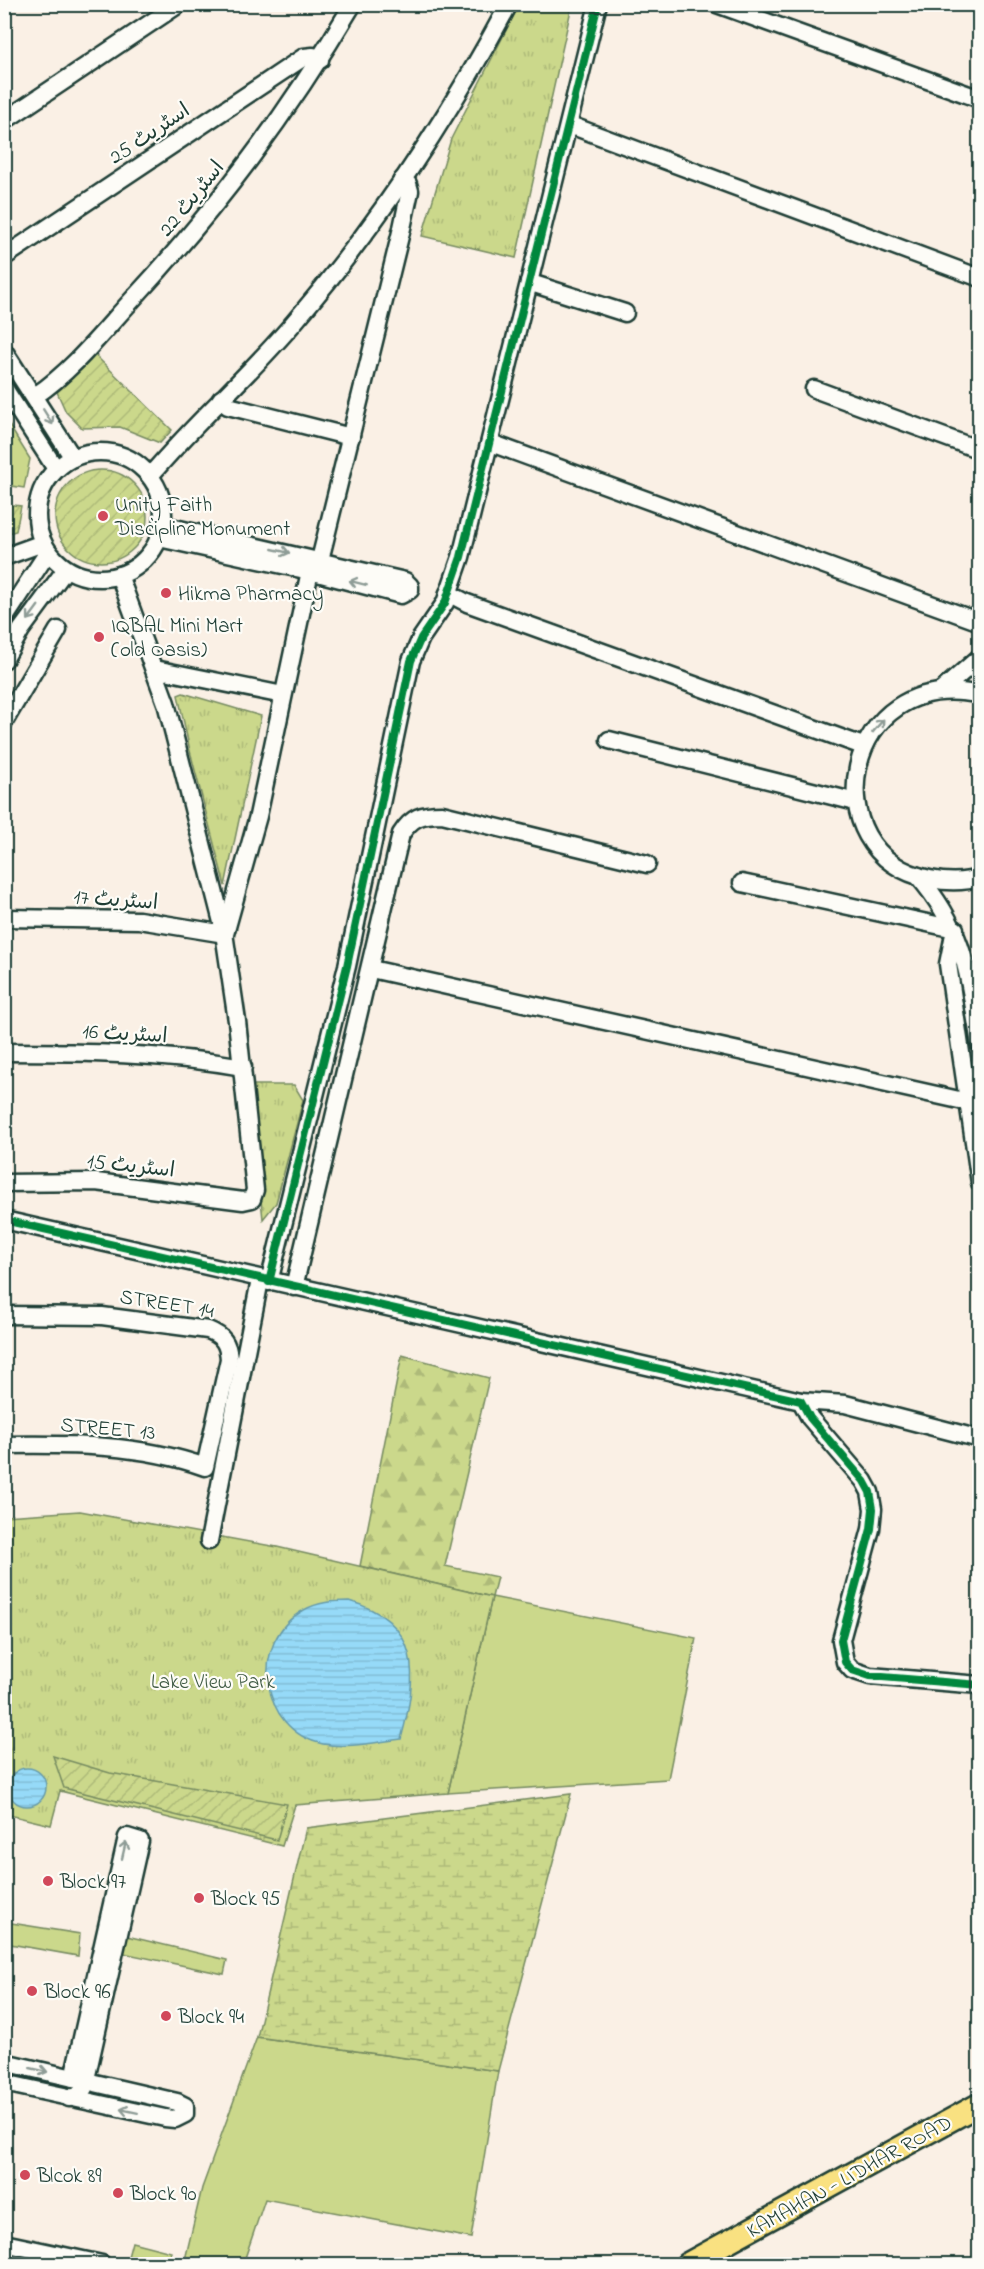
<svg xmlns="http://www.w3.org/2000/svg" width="984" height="2269" font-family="'Indie Flower','Playpen Sans Arabic',sans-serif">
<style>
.grass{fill:#cbd88b;stroke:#758a60;stroke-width:1.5}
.forest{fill:url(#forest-firs);stroke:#758a60;stroke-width:1.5}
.wetland{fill:url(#wetland-marsh);stroke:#758a60;stroke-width:1.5}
.park{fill:url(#park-tufts);stroke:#758a60;stroke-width:1.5}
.garden{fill:url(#garden-furrows);stroke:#758a60;stroke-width:1.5}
.water{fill:url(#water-rules);stroke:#669baa;stroke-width:1.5}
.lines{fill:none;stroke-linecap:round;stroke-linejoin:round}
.minor-casing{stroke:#1f3d34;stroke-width:21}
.major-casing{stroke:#1f3d34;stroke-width:26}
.minor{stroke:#fdfcf7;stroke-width:16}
.major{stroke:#f9e181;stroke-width:21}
.cycleway-casing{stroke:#fdfcf7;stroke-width:11}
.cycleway{stroke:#00873e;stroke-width:8}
.oneway{stroke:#8e9c96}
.poi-dot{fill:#d1495b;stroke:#fdfcf7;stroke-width:2}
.labels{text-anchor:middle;stroke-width:4.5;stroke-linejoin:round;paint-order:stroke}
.street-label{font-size:21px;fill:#1f3d34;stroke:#fdfcf7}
.poi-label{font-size:21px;fill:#1f3d34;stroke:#fdfcf7;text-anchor:start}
.park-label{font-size:21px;fill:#415c45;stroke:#fdfcf7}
</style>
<defs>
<pattern id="forest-firs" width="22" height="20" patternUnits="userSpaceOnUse" patternTransform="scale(1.5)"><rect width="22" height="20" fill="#cbd88b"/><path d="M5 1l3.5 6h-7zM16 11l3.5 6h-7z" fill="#aeba79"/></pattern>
<pattern id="wetland-marsh" width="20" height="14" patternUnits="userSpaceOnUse" patternTransform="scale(1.5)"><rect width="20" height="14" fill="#cbd88b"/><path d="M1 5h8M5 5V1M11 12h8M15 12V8" fill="none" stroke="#aeba79"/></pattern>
<pattern id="park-tufts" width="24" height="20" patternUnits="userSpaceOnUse" patternTransform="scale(1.5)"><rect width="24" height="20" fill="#cbd88b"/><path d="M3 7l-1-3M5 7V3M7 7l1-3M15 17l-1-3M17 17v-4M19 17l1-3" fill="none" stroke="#aeba79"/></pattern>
<pattern id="garden-furrows" width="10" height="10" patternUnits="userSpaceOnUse" patternTransform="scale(1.5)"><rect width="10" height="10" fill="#cbd88b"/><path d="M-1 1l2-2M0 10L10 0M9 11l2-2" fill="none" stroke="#aeba79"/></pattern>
<pattern id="water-rules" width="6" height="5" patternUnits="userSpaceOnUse" patternTransform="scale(1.5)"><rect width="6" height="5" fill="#96daf8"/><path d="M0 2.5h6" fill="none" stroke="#81bcd5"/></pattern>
</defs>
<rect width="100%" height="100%" fill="#faf0e5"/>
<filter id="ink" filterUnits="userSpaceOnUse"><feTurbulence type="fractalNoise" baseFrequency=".0167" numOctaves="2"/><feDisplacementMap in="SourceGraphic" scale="12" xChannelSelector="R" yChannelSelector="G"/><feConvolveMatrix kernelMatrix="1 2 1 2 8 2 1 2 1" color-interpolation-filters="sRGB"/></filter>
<g filter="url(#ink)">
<!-- grass -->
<g class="grass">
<polygon points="7,422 30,459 24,488 5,485"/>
<polygon points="492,1597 696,1638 668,1779 448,1793"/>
<polygon points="5,1922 80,1934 78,1956 5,1943"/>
<polygon points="127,1936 227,1960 224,1974 123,1953"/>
<polygon points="257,2037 498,2071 471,2238 265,2199 243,2264 184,2264 202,2188"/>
<polygon points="132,2242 171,2252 169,2264 126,2264"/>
</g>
<!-- forest -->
<polygon class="forest" points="402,1355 489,1378 445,1566 497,1577 492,1597 360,1566"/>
<!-- wetland -->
<polygon class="wetland" points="571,1794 498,2071 257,2037 306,1828"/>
<!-- park -->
<g class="park">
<polygon points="519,5 572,5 516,258 422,236 451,139"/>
<polygon points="183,693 261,716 225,886 190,751 178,695"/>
<polygon points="249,1085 294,1085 303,1100 276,1203 263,1219"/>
<polygon points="80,1511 277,1547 492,1597 448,1793 295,1805 282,1846 60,1791 51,1825 5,1814 5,1516"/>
</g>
<!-- garden -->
<g class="garden">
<polygon points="94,354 172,430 160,443 120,427 82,428 66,412 57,392"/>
<circle cx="101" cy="516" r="46"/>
<polygon points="5,504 21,506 16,531 5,534"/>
<polygon points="53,1756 110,1773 287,1804 277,1840 64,1788"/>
</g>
<!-- water -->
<g class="water">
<path d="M349 1601C423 1622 418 1676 401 1739 376 1742 348 1749 323 1744 259 1731 248 1640 304 1610 318 1602 333 1601 349 1601Z"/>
<circle cx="27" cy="1787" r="19"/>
</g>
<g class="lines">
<defs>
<g id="minor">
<polyline points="717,4 980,99"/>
<polyline points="4,121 179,4"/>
<polyline points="570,125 980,278"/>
<polyline points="4,257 304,57 313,56 320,60"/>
<polyline points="531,283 625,313"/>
<polyline points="4,351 73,458"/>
<polyline points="4,388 56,469"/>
<polyline points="814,389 980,450"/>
<path d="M35 396C72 371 102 333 132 300 219 206 287 115 353 4"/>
<polyline points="221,399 228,406 351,437"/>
<polyline points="491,443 980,622"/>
<circle cx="100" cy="515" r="63"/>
<path d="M150 476C195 422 250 375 296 320 378 224 449 116 509 4"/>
<polyline points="159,538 310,571 401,595 410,590 410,586 405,581 162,525"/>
<polyline points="4,557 43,543"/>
<polyline points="448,593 467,603 863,746"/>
<polyline points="4,619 48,552"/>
<polyline points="4,660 21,630 66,569"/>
<polyline points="155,669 283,695"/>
<polyline points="941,691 980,657"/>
<path d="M980 695C844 664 808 854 930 879 946 882 964 883 980 877"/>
<polyline points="4,722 58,630"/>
<polyline points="609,740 856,802"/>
<path d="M918 876C966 932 968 974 980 1044"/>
<polyline points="742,883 955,929 948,964 980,1183"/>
<polyline points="4,918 139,920 225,934 258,816 310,571 320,560 402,228 410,191 408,184 402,180"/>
<polyline points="371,969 968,1102"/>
<path d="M4 1052C84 1052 164 1053 243 1067"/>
<polyline points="4,1183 96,1182 243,1201 252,1199 255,1190 237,1021 223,926 166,703 119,575"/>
<polyline points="4,1220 801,1401 810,1418 864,1481 870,1492 873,1509 871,1529 841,1640 845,1662 852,1670 870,1676 980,1685"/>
<polyline points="269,1282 347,966 411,661 421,638 445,603 461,557 598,4"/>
<path d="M294 1287 401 834C412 817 421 814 442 814L647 864"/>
<path d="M4 1315 102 1316 208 1330C223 1336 228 1343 229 1359L205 1467C141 1444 72 1444 4 1445"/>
<polyline points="801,1401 845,1404 980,1439"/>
<polyline points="209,1541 260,1280"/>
<polyline points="4,2062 177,2102 185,2106 185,2114 175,2119 165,2118 4,2083"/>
<polyline points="69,2098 78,2096 84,2088 140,1841 127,1837 73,2078"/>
<polyline points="4,2243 102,2264"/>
</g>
<polyline id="major" points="687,2264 980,2104"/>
</defs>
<!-- minor casing -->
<use href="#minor" class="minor-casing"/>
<!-- major casing -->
<use href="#major" class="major-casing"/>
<!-- minor -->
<use href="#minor" class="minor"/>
<!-- major -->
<use href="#major" class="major"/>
<defs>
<g id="cycleway">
<polyline points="4,1220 801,1401 810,1418 864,1481 870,1492 873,1509 871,1529 841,1640 845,1662 852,1670 870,1676 980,1685"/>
<polyline points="269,1282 347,966 411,661 421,638 445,603 461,557 598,4"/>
</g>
</defs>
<!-- cycleway casing -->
<use href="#cycleway" class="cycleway-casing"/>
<!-- cycleway -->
<use href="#cycleway" class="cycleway"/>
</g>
<!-- one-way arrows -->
<defs><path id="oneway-shaft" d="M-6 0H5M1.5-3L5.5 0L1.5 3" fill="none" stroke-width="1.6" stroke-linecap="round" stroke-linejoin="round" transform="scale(1.5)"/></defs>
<g class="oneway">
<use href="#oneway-shaft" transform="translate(48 417) rotate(58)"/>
<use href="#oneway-shaft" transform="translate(281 551) rotate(13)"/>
<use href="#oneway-shaft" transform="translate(358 583) rotate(-166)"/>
<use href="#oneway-shaft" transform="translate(33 613) rotate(126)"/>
<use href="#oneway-shaft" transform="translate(878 726) rotate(-50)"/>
<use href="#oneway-shaft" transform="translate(124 1850) rotate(-77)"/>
<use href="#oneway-shaft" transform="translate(39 2070) rotate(13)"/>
<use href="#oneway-shaft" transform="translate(129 2111) rotate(-168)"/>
</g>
</g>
<!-- markers -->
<g class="poi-dot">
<circle cx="103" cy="516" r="6"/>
<circle cx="166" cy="593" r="6"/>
<circle cx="99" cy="637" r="6"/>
<circle cx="48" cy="1881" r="6"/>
<circle cx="199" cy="1898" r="6"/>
<circle cx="32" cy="1991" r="6"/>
<circle cx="166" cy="2016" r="6"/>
<circle cx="25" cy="2175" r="6"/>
<circle cx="118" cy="2193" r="6"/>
</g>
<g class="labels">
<!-- street labels -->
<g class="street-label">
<text transform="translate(149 133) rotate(-34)" y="7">اسٹریٹ 25</text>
<text transform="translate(191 198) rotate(-51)" y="7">اسٹریٹ 22</text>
<text transform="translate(116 899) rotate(4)" y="7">اسٹریٹ 17</text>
<text transform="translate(125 1033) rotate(3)" y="7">اسٹریٹ 16</text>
<text transform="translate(131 1165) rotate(6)" y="7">اسٹریٹ 15</text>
<text transform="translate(167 1303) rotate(9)" y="7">STREET 14</text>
<text transform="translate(108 1428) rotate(5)" y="7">STREET 13</text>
<text transform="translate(849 2176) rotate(-29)" y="7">KAMAHAN - LIDHAR ROAD</text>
</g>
<!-- poi labels -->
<g class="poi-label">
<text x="115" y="511">Unity Faith<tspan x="115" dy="24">Discipline Monument</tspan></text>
<text x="178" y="600">Hikma Pharmacy</text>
<text x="111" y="632">IQBAL Mini Mart<tspan x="111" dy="24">(old Oasis)</tspan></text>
<text x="60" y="1888">Block 97</text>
<text x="211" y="1905">Block 95</text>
<text x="44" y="1998">Block 96</text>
<text x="178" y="2023">Block 94</text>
<text x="37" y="2182">Blcok 89</text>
<text x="130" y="2200">Block 90</text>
</g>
<!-- park labels -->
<g class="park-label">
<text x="213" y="1688">Lake View Park</text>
</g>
</g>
<!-- margin -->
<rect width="984" height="2269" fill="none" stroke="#fdfcf7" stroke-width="24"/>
<rect x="12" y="12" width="960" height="2245" fill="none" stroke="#1f3d34" stroke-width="2" filter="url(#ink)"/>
</svg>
